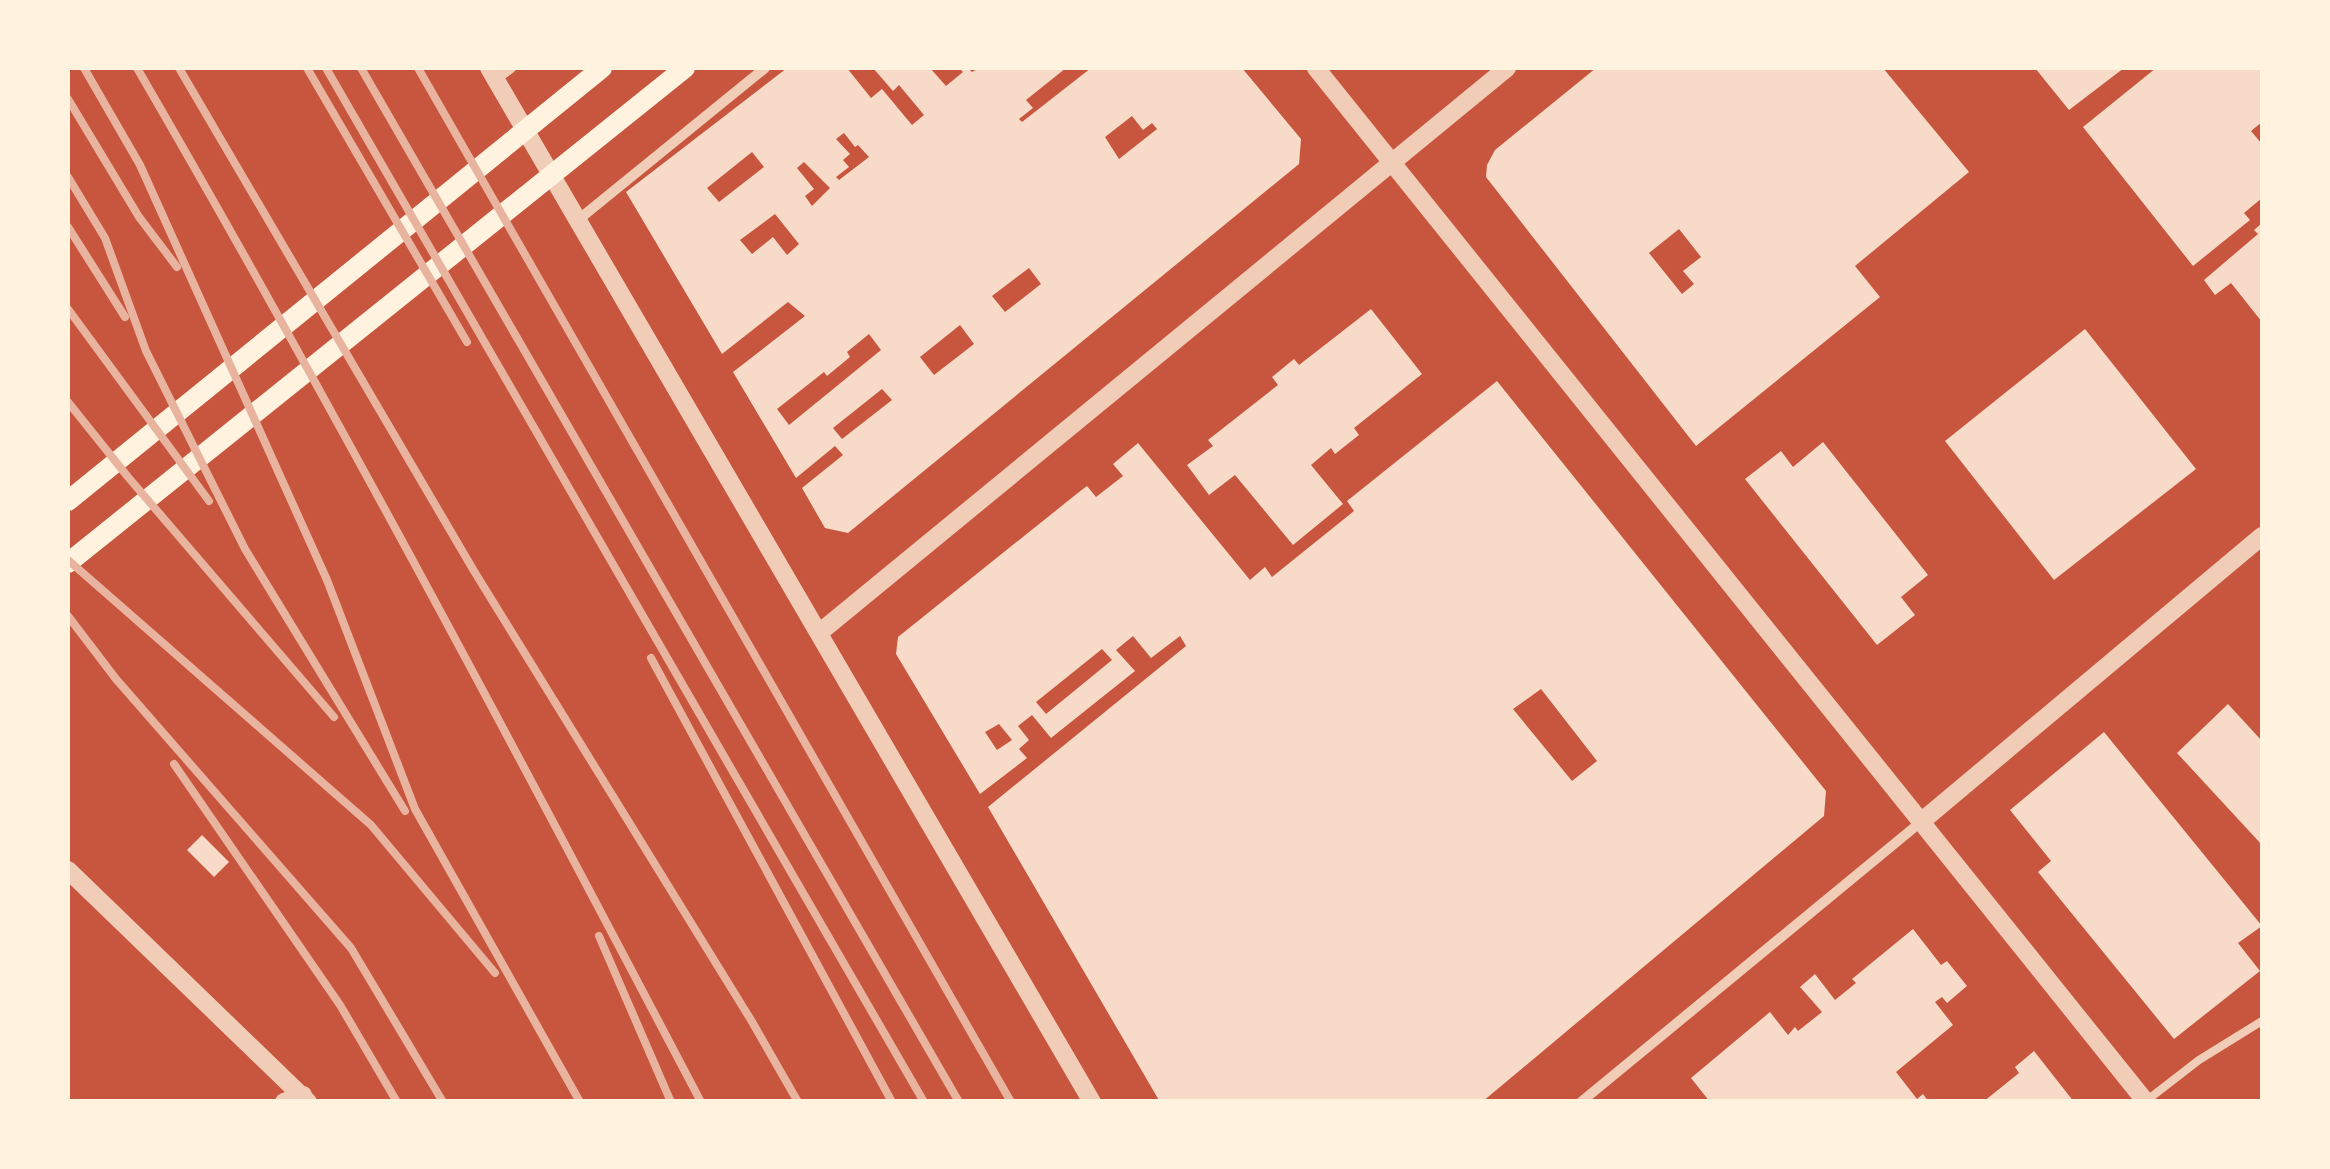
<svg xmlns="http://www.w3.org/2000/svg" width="2330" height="1169" font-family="'PT Sans Narrow',sans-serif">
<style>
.building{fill:#f7dbc8;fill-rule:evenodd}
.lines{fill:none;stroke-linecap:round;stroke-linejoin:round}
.service{stroke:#f1ccb7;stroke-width:8}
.minor{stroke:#f1ccb7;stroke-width:10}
.tertiary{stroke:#f1ccb7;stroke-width:18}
.secondary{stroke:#fff3e0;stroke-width:20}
.rail{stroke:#e9b49f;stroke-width:8}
</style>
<rect width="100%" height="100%" fill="#c8553d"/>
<!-- building -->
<g class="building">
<path d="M787 68H847L871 98 882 89 912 125 924 115 899 85 893 91 873 68H930L946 86 963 72 959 68H968L972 72 979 68H1066L1026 100 1033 108 1019 119 1022 122 1091 68H1242L1301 139 1299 164 848 533 825 528 802 488 843 455 835 446 796 478 733 372 805 316 788 302 722 354 626 192ZM1132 116 1143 130 1152 123 1157 129 1119 159 1105 137ZM844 133 855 147 858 145 869 157 839 180 836 177 849 167 843 160 850 154 836 139ZM752 152 764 167 719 202 707 188ZM804 162 830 188 812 206 805 196 814 189 797 168ZM775 214 799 244 787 255 773 237 752 254 740 240ZM1029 268 1041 284 1005 312 992 296ZM960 325 974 344 934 375 920 357ZM869 334 881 350 789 425 777 409 824 372 827 376 850 357 847 352ZM882 389 892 400 842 439 833 428Z"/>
<path d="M1596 68H1883L1969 172 1855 266 1880 297 1696 446 1486 177 1487 165 1495 150ZM1679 229 1701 257 1683 271 1694 284 1682 294 1649 253Z"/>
<polygon points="2035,68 2124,68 2069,110"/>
<polygon points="2156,68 2262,68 2262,122 2251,131 2262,144 2262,198 2244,213 2250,220 2193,266 2083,127"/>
<polygon points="2262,223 2262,322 2231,283 2215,295 2204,280 2258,234 2254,230"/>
<polygon points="1371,309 1422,374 1354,428 1359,435 1335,454 1331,448 1311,465 1343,504 1293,545 1235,475 1209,495 1187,465 1213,446 1208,440 1278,385 1272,377 1294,359 1299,365"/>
<polygon points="2085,329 2196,469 2054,580 1945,441"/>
<path d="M1497 381 1826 791 1824 816 1482 1102H1160L988 807 1186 646 1180 636 1151 658 1133 636 1116 650 1135 671 1051 738 1032 715 1018 726 1029 740 1019 749 1027 758 980 794 896 654 898 637 1079 492 1087 486 1096 497 1123 476 1113 464 1138 443 1250 580 1265 567 1272 577 1354 511 1347 501ZM1102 649 1112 660 1046 714 1036 702ZM1541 689 1597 761 1572 781 1513 709ZM999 724 1012 740 997 750 985 732Z"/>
<polygon points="1823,442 1928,575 1901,597 1915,615 1877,645 1745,479 1781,451 1793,467"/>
<polygon points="2228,704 2262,741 2262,845 2177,753"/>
<polygon points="2104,732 2262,926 2238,943 2260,971 2174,1039 2038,872 2051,861 2010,810"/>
<polygon points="202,835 229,862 214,877 187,850"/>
<polygon points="1913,929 1941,965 1947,961 1967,986 1947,1003 1942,997 1935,1002 1953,1025 1896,1072 1917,1099 1923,1094 1929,1102 1710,1102 1691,1078 1770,1012 1788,1035 1795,1027 1798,1031 1822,1012 1800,987 1815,974 1835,1000 1856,983 1852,979"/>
<polygon points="2034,1051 2074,1102 1983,1102 2019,1073 2015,1067"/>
</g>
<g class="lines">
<!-- service -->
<polyline class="service" points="2146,1101 2199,1060 2262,1021"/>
<!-- minor -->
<g class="minor">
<polyline points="496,79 511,68"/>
<polyline points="578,220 765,68"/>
<polyline points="1581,1102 1922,821"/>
</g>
<!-- tertiary -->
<g class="tertiary">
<polyline points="489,68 1092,1102"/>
<polyline points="1316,68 2146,1102"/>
<polyline points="819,633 1507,68"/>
<polyline points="1922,821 2262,536"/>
<polyline points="68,870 308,1102"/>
<polyline points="284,1102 303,1095"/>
</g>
<!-- secondary -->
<g class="secondary">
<polyline points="68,501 602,68"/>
<polyline points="68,563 685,68"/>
</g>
<!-- rail -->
<g class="rail">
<polyline points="84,68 140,165 327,580 415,809 580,1102"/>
<path d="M137 68C334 407 518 754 701 1102"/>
<polyline points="179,68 474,571 751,1020 798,1102"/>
<polyline points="307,68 467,342"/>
<polyline points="326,68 924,1102"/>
<polyline points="361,68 959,1102"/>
<polyline points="418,68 1011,1102"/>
<polyline points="68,99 139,217 177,267"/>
<polyline points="68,177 105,238 146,351 245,549 405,811"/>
<polyline points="68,227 125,317"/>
<polyline points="68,309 209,501"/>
<polyline points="68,402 128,477 334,717"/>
<polyline points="68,560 371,825 495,973"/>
<polyline points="68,616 116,679 351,948 443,1102"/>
<polyline points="651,658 892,1102"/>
<polyline points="174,764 340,1005 397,1102"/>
<polyline points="599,936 671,1102"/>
</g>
</g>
<!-- border -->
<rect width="2330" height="1169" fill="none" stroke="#fff3e0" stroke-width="140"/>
</svg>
